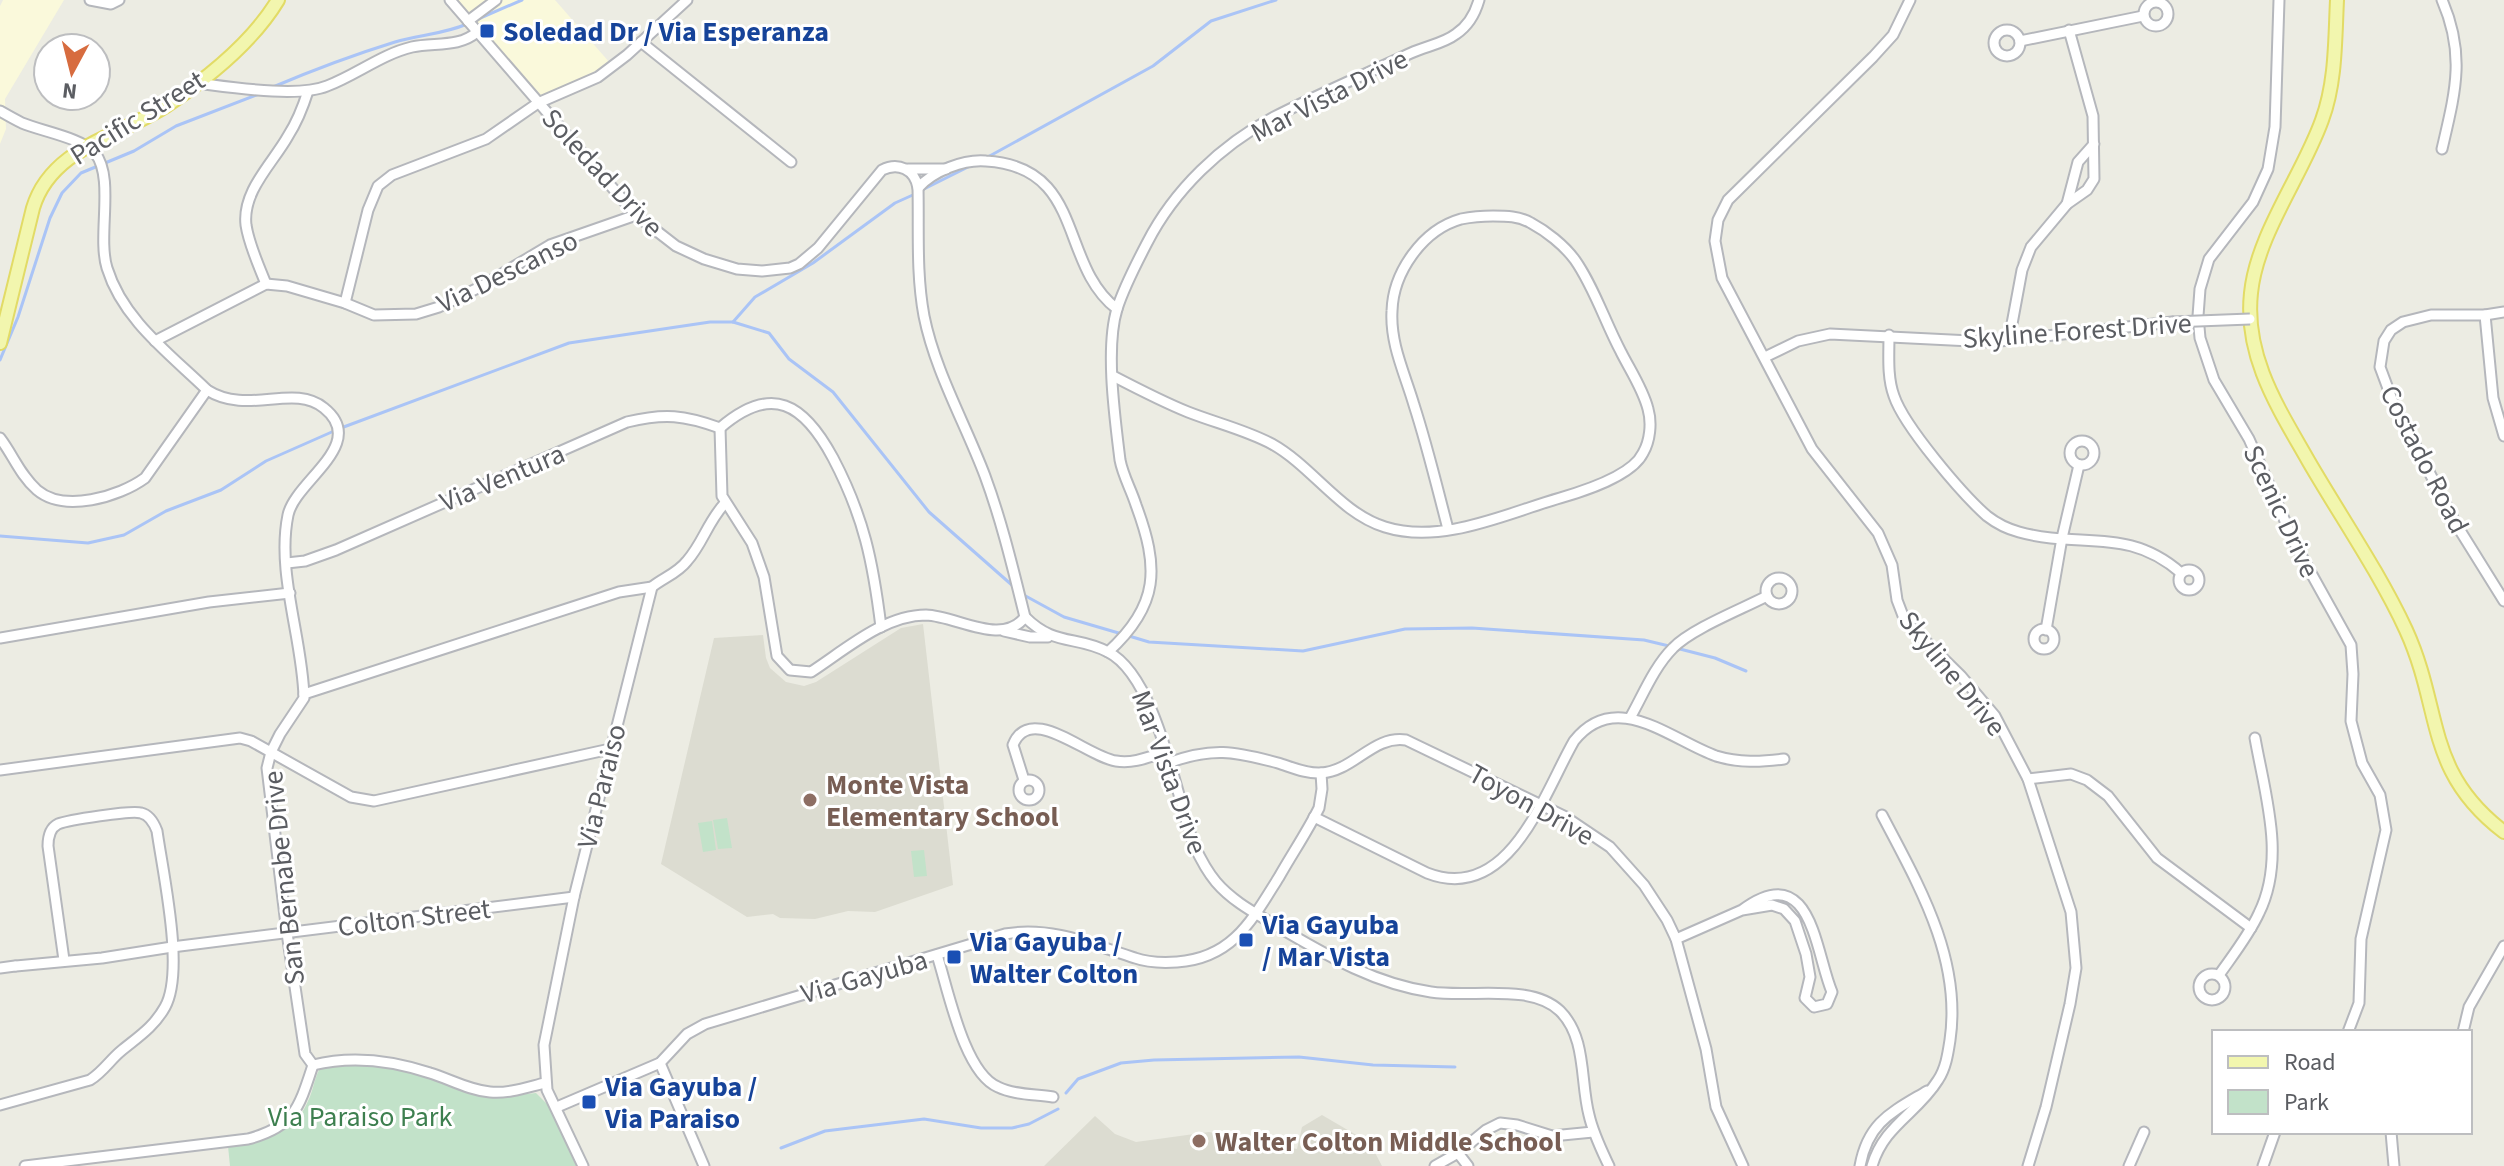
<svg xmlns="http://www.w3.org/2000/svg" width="2504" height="1166" font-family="'Source Sans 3',sans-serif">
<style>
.commercial{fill:#faf9db}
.education{fill:#dcdcd1}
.green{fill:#c2e2c9}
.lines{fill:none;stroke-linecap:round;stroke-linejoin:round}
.stream{stroke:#aac4f6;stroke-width:3}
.minor-casing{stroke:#b5b7bc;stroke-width:13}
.major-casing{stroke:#e2db66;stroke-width:16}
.minor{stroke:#fff;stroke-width:9}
.major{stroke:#f2f6ae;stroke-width:12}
.minor-bridge-casing{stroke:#b5b7bc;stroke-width:13;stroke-linecap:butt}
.minor-bridge{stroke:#fff;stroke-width:9}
.transit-dot{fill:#1a4fb4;stroke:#fff;stroke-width:3}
.education-dot{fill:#8d6e63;stroke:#fff;stroke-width:3}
.labels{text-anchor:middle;stroke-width:6;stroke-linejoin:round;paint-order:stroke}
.transit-label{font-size:28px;font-weight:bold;fill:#164399;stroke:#fff;text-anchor:start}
.street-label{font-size:28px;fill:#5b5d62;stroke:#fff}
.education-label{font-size:28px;font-weight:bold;fill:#785e54;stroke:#fff;text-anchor:start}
.park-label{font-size:28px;fill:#3d7f4f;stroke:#fff}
</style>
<rect width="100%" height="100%" fill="#ecece3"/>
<!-- commercial -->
<g class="commercial">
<polygon points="3,0 64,0 5,99 6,129 0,144 0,6"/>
<polygon points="451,0 555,0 610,63 562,89 531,100"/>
</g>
<!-- education -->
<g class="education">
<polygon points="923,624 953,885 875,912 848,911 815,919 780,918 773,914 747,917 661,864 714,638 763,635 766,658 770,668 786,682 804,686 816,682 901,628"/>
<polygon points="1322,1115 1370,1143 1382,1166 1044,1166 1095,1116 1115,1134 1136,1142 1209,1132 1297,1149 1302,1127"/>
</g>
<!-- green -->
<g class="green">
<polygon points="727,818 732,848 718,849 713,820"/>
<polygon points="712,821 716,850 703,852 698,823"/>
<polygon points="924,850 927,876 914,877 911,851"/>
<path d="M352 1062 388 1067 435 1078 488 1098 536 1093 552 1109 576 1166H230L228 1146C262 1141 294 1135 308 1101 313 1091 314 1080 319 1070L332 1065Z"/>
</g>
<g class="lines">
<!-- stream -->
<g class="stream">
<polyline points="478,19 522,0"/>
<path d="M273 87C313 70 353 55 395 42 419 35 444 34 467 24"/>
<polyline points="986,158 1153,66 1211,21 1276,0"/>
<polyline points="922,190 972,165"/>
<polyline points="733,322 755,297 813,263 895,203 915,194"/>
<polyline points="0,360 18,317 50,218 62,193 81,173 134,151 176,126 259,94"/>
<polyline points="341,428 569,343 710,322 733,322 769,333 789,359 833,392 929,512 1013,586"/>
<polyline points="0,536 88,543 124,535 166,511 221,490 266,461 334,431"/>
<polyline points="1022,594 1064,617 1122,634"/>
<polyline points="1129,636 1149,642 1303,651 1405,629 1472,628 1644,640 1669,646"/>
<polyline points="1676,648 1715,658 1746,671"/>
<polyline points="1066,1093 1078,1079 1121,1063 1154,1060 1299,1057 1373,1065 1455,1067"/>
<polyline points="781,1148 825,1131 924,1119 981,1128 1012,1128 1029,1124 1058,1109"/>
</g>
<defs>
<g id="minor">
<polyline points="90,0 111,4 119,0"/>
<path d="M450 0 636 215 676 246 704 259 737 269 762 271 790 268 799 264 818 248 882 170C898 162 915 169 918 188 919 230 916 273 924 316 935 371 965 423 985 476 1002 522 1013 569 1025 617"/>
<polyline points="1910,0 1893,35 1873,57 1728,200 1718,220 1715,241 1722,278 1812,449 1878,533 1892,565 1897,600 1905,621 1961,676 1995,716 2028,779 2071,912 2076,968 2070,1004 2046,1107 2028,1166"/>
<polyline points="2279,0 2275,127 2268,169 2253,202 2209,259 2200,289 2198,316 2200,338 2214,380 2249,439 2296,546 2351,645 2353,674 2351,721 2362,763 2380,795 2386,830 2361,939 2359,1003 2348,1032"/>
<path d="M2442 0C2466 55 2455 93 2442 149"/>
<circle cx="2156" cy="14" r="12"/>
<polyline points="468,21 496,0"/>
<circle cx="2007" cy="43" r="13"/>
<polyline points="2020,41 2143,16"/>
<polyline points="641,42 791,162"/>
<path d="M197 83C230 87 298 98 327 86 356 75 382 54 412 47 434 42 459 48 477 32"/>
<path d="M0 111C7 115 14 119 22 123 41 131 82 138 95 153 115 178 97 236 107 268 123 320 170 354 207 390 248 416 293 383 324 408 369 444 295 481 288 515 276 573 303 640 304 698L280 734 271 752 267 768 287 933 305 1054 313 1065"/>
<polyline points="908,169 946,169"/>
<path d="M918 188C933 171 964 159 986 161 1086 167 1058 264 1117 309"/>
<polyline points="2067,204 2078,162 2094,144"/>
<path d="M266 284C259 266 249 245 246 225 242 191 273 163 288 136 297 122 303 107 308 91"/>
<polyline points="345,303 368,210 378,186 392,175 486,139 538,103 598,77 627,55 687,0"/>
<polyline points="2504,312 2485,315 2431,315 2403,322 2391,330 2384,341 2380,367 2393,402 2456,524 2504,601"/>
<polyline points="2485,315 2493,398 2504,436"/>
<path d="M1889 335C1889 355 1887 377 1894 396 1904 426 1962 494 1987 516 1996 523 2008 529 2019 532 2080 549 2128 526 2181 573"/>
<polyline points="2009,340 2022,270 2031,247 2067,204 2087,190 2094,179 2093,116 2069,30"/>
<polyline points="155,341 266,284 287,286 345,303 374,315 416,314 439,307 480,287 550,245 636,215"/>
<polyline points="1765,357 1798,341 1830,334 1991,342 2172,322"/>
<path d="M1113 376C1138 389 1163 402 1188 412 1216 423 1246 430 1272 444 1313 467 1340 513 1385 527 1442 545 1507 513 1560 498 1584 491 1632 476 1643 453 1650 441 1652 423 1648 409 1643 389 1630 370 1621 352 1605 322 1594 287 1575 260 1564 245 1546 231 1531 223 1519 216 1506 216 1493 216 1483 216 1471 217 1461 219 1422 230 1393 273 1392 311 1390 344 1405 374 1414 405 1427 445 1437 487 1448 529"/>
<path d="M720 428 722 496 752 543 764 577 777 656 790 670 811 672C845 650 884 615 926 615 957 616 1002 647 1025 617 1055 647 1076 635 1108 652 1156 676 1176 795 1194 845 1200 858 1206 870 1216 882 1233 902 1257 914 1280 928 1328 956 1375 984 1431 992 1471 998 1531 983 1560 1011 1587 1038 1580 1081 1589 1115 1593 1133 1601 1149 1609 1166"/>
<path d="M720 428C772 383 804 404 833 458 864 517 873 562 881 627"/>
<path d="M0 438C13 455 20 475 37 490 64 513 119 497 145 478L207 390"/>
<circle cx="2082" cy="453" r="12"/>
<path d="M287 563 305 561 336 550 627 422C665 413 684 415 720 428"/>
<circle cx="2189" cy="580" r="10"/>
<circle cx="1779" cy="591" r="13"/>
<circle cx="2044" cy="639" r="10"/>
<polyline points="2046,630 2062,538 2079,465"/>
<polyline points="1004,631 1030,637 1048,637"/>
<polyline points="0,638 209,602 290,593"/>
<path d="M1108 652C1160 605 1159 567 1136 505 1131 489 1123 476 1120 460 1115 419 1105 348 1117 309 1124 287 1136 264 1147 243 1174 190 1221 145 1274 117 1319 94 1366 74 1411 53 1426 46 1443 44 1456 34 1468 26 1475 14 1479 0"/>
<polyline points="304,694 619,592 652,587"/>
<path d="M1630 718C1643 695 1654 667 1673 648 1691 629 1742 609 1767 596"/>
<path d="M1168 763C1212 747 1234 751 1278 763 1291 767 1306 774 1321 773 1354 771 1373 735 1406 740L1564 816 1610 847 1644 885 1667 920 1676 939 1706 1049 1716 1107 1743 1166"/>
<polyline points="0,770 240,738 251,741 351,797 374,801 610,749"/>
<polyline points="2028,779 2071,774 2087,780 2108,796 2157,858 2251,928"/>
<circle cx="1029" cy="790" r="10"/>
<path d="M1024 780 1013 745C1030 702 1087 757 1116 761 1133 764 1149 757 1165 752"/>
<path d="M1314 817 1427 873C1509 905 1544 793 1574 741 1616 688 1671 740 1716 756 1739 763 1761 762 1784 759"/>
<path d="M1676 939 1742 910 1772 905 1784 909 1795 921 1806 954 1810 977 1805 998 1814 1007 1827 1004 1832 992C1815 952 1812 858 1742 910"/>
<path d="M937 955C948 989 964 1073 998 1087 1014 1095 1035 1094 1053 1097"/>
<polyline points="16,966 102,958 172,947 574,897"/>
<polyline points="0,968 15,966"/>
<circle cx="2212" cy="987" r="13"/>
<path d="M2219 975C2233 955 2249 935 2259 913 2286 858 2265 795 2255 738"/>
<polyline points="2463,1032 2469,1007 2504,946"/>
<polyline points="660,1063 704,1166"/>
<path d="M313 1065C353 1055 391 1060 430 1073 450 1079 468 1090 490 1092 508 1094 528 1087 545 1083"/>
<path d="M0 1105 90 1080C103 1072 110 1060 121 1051 138 1037 154 1027 165 1007 185 971 163 874 157 831 154 823 150 815 141 813 132 810 68 820 58 824 50 828 48 837 48 846L64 960"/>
<path d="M557 1107 660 1063 687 1034 705 1024 1005 934C1051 926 1091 944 1135 958 1149 963 1162 963 1177 962 1233 958 1252 920 1279 877 1292 854 1307 832 1319 808L1322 789 1321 773"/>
<polyline points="2391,1132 2394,1166"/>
<polyline points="1458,1153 1468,1166"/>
<path d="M25 1166 248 1139C294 1127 299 1108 313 1065"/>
<path d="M583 1166 547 1090 544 1045 574 897 652 587C663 578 678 573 687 561 703 543 707 523 725 503"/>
<polyline points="1435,1166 1458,1153 1486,1130 1500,1123 1517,1125 1552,1136 1593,1132"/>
<path d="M1860 1166C1868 1122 1892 1112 1927 1091"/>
<path d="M1872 1166C1884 1125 1917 1114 1938 1080 1946 1068 1948 1053 1950 1040 1962 958 1918 884 1882 815"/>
<polyline points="2129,1166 2144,1132"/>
<polyline points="2263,1166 2275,1132"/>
</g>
<g id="major">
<path d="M2337 0C2335 40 2336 82 2322 120 2302 176 2257 234 2251 293 2244 357 2279 409 2309 462 2341 517 2379 572 2406 630 2443 711 2424 771 2504 832"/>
<path d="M0 343 33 208C51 148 119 136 166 106 208 78 252 43 278 0"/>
</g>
</defs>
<!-- minor casing -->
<use href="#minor" class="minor-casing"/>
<!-- major casing -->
<use href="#major" class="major-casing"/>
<!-- minor -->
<use href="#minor" class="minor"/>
<!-- major -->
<use href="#major" class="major"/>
<defs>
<polyline id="minor-bridge" points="2172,322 2250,319"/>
</defs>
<!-- minor-bridge casing -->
<use href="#minor-bridge" class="minor-bridge-casing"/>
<!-- minor-bridge -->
<use href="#minor-bridge" class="minor-bridge"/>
</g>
<!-- markers -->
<g class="transit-dot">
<rect x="479" y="23" width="16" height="16" rx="4"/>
<rect x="1238" y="932" width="16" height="16" rx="4"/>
<rect x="946" y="949" width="16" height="16" rx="4"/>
<rect x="581" y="1094" width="16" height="16" rx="4"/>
</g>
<g class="education-dot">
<circle cx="810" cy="800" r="8"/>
<circle cx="1199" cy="1141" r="8"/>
</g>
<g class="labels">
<!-- transit labels -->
<g class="transit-label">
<text x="503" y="41">Soledad Dr / Via Esperanza</text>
<text x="1262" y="934">Via Gayuba<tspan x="1262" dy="32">/ Mar Vista</tspan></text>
<text x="970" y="951">Via Gayuba /<tspan x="970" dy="32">Walter Colton</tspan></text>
<text x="605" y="1096">Via Gayuba /<tspan x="605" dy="32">Via Paraiso</tspan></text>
</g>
<!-- street labels -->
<g class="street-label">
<text transform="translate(1329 95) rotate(-27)" y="10">Mar Vista Drive</text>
<text transform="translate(137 117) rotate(-32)" y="10">Pacific Street</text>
<text transform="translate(603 172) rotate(47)" y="10">Soledad Drive</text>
<text transform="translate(507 271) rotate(-26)" y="10">Via Descanso</text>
<text transform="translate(2077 330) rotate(-4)" y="10">Skyline Forest Drive</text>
<text transform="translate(2425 459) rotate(63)" y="10">Costado Road</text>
<text transform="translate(502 477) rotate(-23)" y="10">Via Ventura</text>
<text transform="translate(2282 511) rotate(65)" y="10">Scenic Drive</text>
<text transform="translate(1953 673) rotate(51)" y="10">Skyline Drive</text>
<text transform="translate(1170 772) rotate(70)" y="10">Mar Vista Drive</text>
<text transform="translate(601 786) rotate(-76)" y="10">Via Paraiso</text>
<text transform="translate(1532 804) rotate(29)" y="10">Toyon Drive</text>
<text transform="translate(283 878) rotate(-96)" y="10">San Bernabe Drive</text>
<text transform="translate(414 917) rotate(-7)" y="10">Colton Street</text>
<text transform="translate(864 976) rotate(-16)" y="10">Via Gayuba</text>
</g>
<!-- education labels -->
<g class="education-label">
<text x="826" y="794">Monte Vista<tspan x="826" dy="32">Elementary School</tspan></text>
<text x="1215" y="1151">Walter Colton Middle School</text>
</g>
<!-- park labels -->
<g class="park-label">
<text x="360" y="1126">Via Paraiso Park</text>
</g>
</g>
<!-- legend -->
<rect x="2212" y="1030" width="260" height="104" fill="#ffffff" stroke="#bdbec0" stroke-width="2"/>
<rect x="2228" y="1056" width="40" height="12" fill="#f2f6ae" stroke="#bdbec0" stroke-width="2"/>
<text x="2284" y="1070" font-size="24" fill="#5b5d62">Road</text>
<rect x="2228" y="1090" width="40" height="24" fill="#c2e2c9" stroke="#bdbec0" stroke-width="2"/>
<text x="2284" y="1110" font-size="24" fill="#5b5d62">Park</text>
<!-- north arrow -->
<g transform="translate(72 72) rotate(187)"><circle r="38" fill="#ffffff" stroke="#bdbec0" stroke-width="2"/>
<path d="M0-6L14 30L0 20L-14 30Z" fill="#d76c3f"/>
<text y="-12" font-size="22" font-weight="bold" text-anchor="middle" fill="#5b5d62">N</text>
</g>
</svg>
